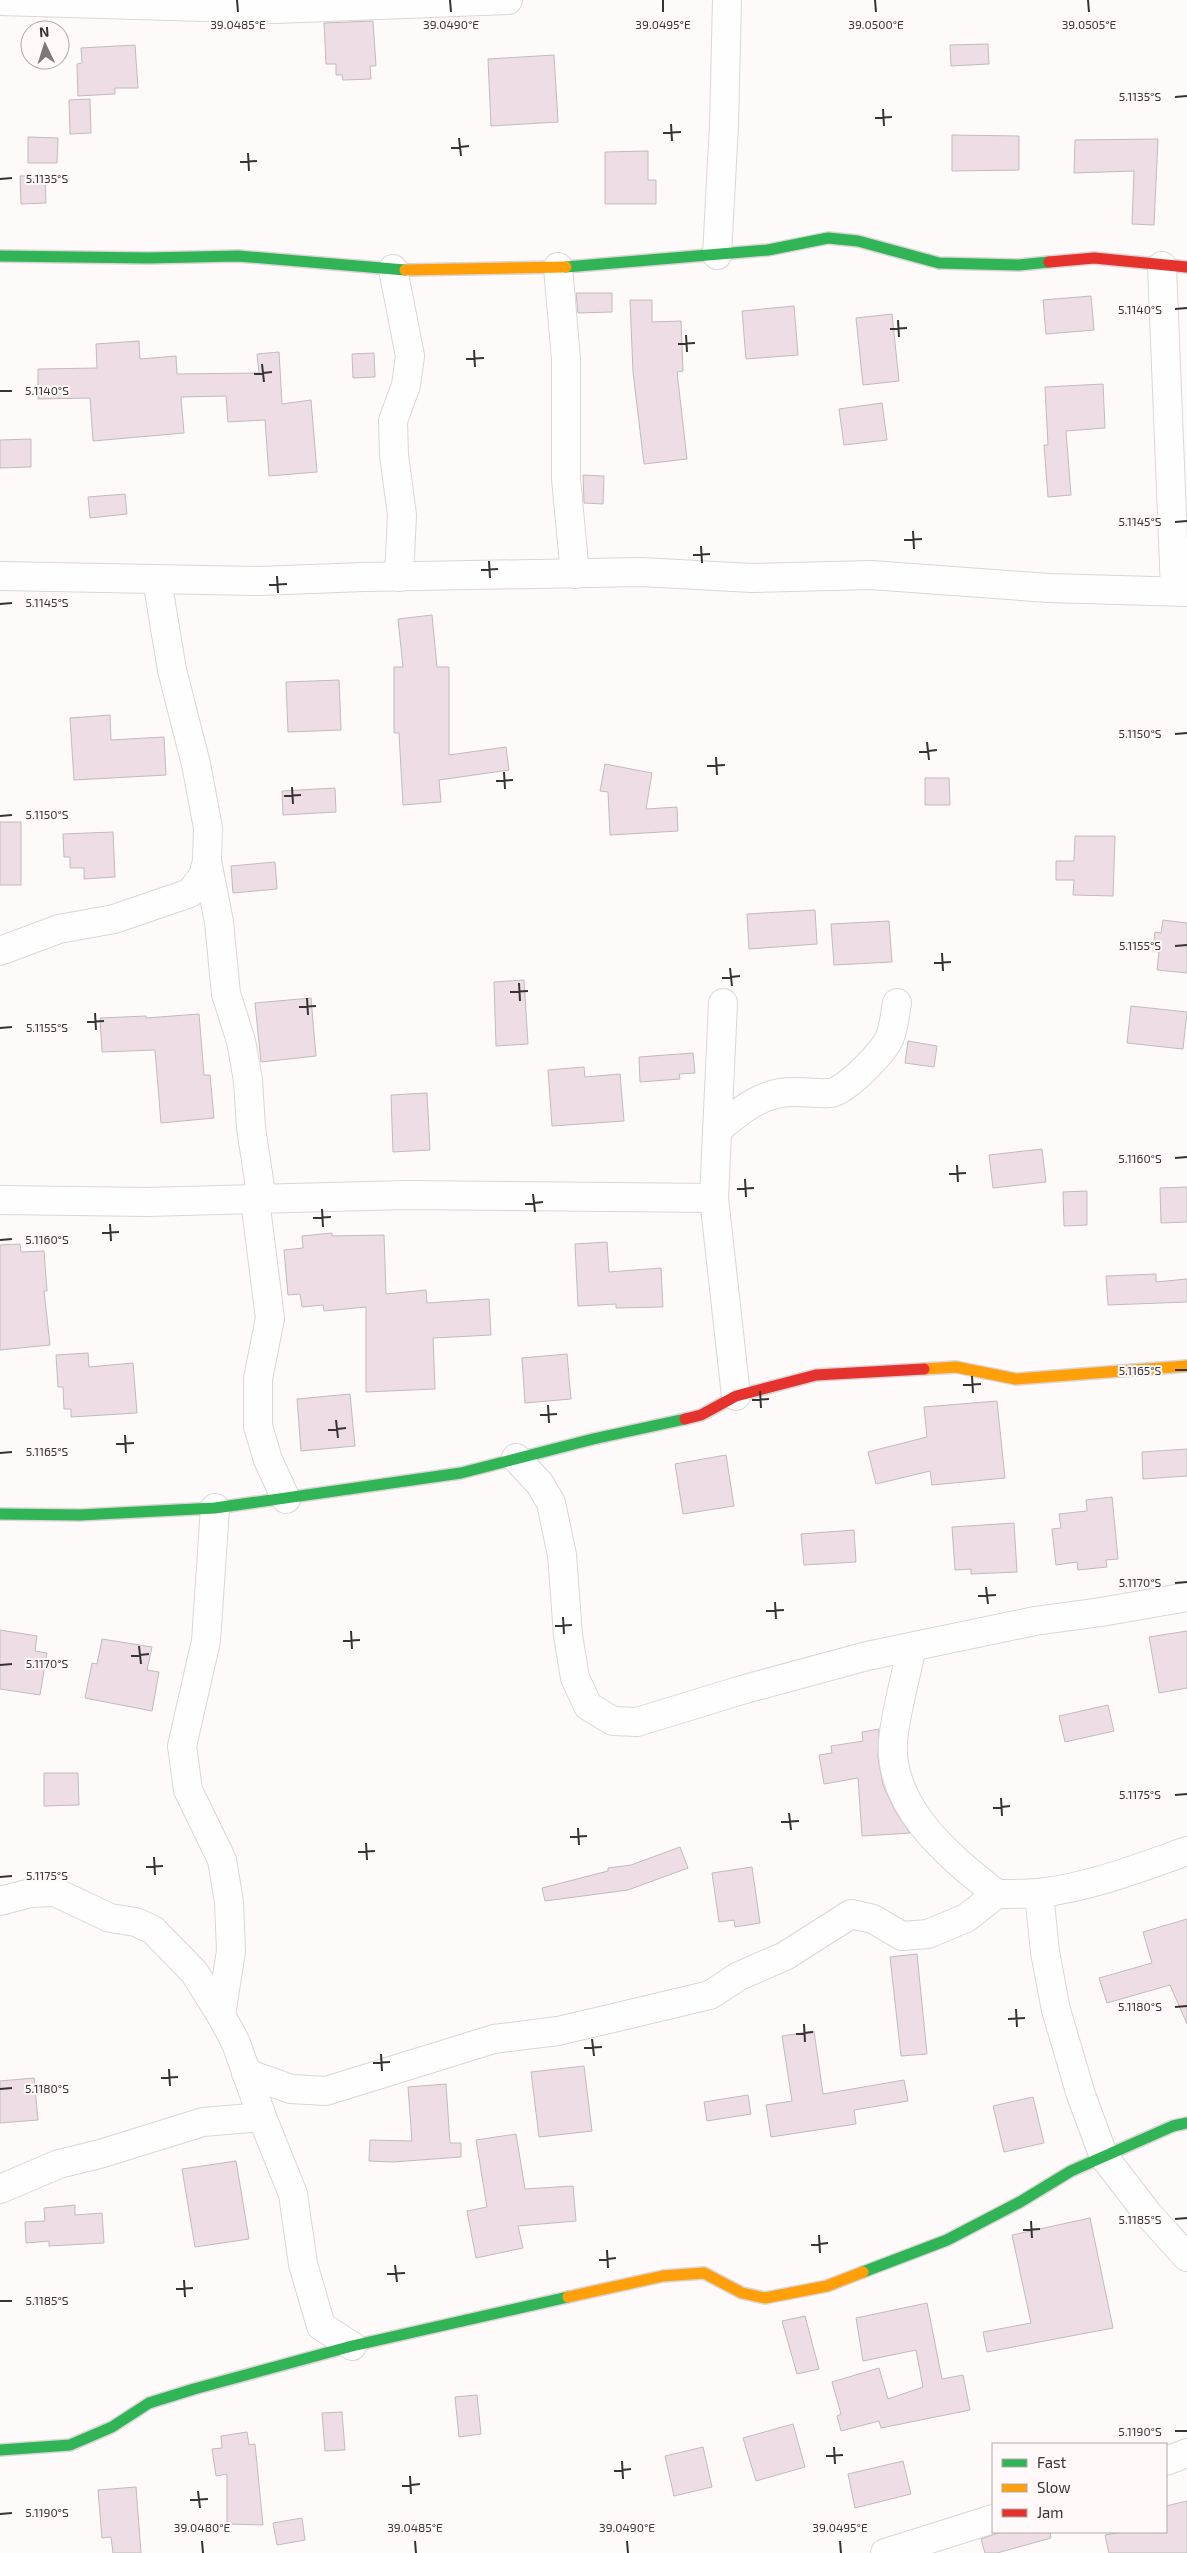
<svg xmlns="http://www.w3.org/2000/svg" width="1187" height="2553" font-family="'Exo 2',sans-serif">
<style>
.building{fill:#efdde6;stroke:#bfbcbc}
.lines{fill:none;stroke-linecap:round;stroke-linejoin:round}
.street-casing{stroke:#dad6d6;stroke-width:30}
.fast-casing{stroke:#dad6d6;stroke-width:14}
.slow-casing{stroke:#dad6d6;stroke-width:14}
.jam-casing{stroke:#dad6d6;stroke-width:14}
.street{stroke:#fffefe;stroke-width:28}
.fast{stroke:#30b455;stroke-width:11}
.slow{stroke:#ff9f0a;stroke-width:11}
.jam{stroke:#e5322d;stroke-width:11}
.ticks{fill:none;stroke:#363333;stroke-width:2}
.ticks-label{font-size:12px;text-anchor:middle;fill:#363333;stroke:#fff9f9;stroke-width:4;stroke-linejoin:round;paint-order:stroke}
</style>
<rect width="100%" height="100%" fill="#fefafa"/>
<!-- building -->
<g class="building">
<polygon points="373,21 376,66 370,66 371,79 343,80 342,75 336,75 336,64 326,64 324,23"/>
<polygon points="988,44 989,64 951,66 950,45"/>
<polygon points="135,45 138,88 115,88 115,94 78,96 77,64 82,63 81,48"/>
<polygon points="554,55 558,122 491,126 488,59"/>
<polygon points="90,99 91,133 70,134 69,100"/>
<polygon points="952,135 1019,136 1019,170 952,171"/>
<polygon points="28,137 58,138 57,163 28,163"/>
<polygon points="1158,139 1154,225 1132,224 1134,171 1074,173 1075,140"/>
<polygon points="648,151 648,180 656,180 656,204 605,204 605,152"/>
<polygon points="45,175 46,203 21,204 20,176"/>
<polygon points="576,293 612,293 612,312 578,313"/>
<polygon points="1091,296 1094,330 1046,334 1043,300"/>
<polygon points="630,300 652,300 652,322 681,321 683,371 677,372 687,459 644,464 633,372"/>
<polygon points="794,306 798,355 746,359 742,311"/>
<polygon points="892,314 899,381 863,385 856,318"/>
<polygon points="139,341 140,359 176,356 177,374 259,373 257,354 279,352 282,404 311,400 317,472 269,476 265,420 228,422 226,396 181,397 184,433 93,441 90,398 38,399 38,369 97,368 96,344"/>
<polygon points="374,353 375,377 353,378 352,354"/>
<polygon points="1103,384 1105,428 1066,431 1071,495 1048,497 1044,445 1048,445 1045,387"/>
<polygon points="882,403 887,440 844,445 839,409"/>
<polygon points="31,439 31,467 0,468 0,440"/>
<polygon points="583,475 604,476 603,504 584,503"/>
<polygon points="125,494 127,514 90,518 88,497"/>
<polygon points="432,615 437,667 449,667 449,755 506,747 509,770 439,780 441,802 403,805 399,733 394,733 394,667 403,667 398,619"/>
<polygon points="339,680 341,730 288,732 286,682"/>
<polygon points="110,715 111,740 164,737 166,775 74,780 70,718"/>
<polygon points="605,764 652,773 646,809 677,807 678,831 610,835 608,792 600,791"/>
<polygon points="925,778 949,778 950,805 925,805"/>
<polygon points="335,788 336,812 283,815 282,791"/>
<rect x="0" y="822" width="21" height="63"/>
<polygon points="113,832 115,877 84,879 84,868 70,868 70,857 64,857 63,834"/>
<polygon points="1075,836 1115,836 1113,896 1073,895 1074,880 1056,880 1056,861 1074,861"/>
<polygon points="275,862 277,889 233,893 231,866"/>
<polygon points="815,910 817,944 749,949 747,914"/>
<polygon points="1163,920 1187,923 1187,973 1157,970 1159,952 1153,951 1155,932 1161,933"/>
<polygon points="889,921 892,962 834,965 831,924"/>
<polygon points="524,980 528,1044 496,1046 494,982"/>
<polygon points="311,998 316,1056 261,1062 255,1003"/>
<polygon points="1131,1006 1187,1012 1183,1049 1127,1043"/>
<polygon points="199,1014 204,1075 210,1075 214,1118 161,1123 155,1050 102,1052 100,1018 146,1016 146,1018"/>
<polygon points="908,1041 937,1046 934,1067 905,1063"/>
<polygon points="693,1053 695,1073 679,1074 680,1079 640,1082 639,1057"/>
<polygon points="584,1067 585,1077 620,1074 624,1121 552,1126 548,1070"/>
<polygon points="427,1093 430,1150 393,1152 391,1095"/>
<polygon points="1042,1149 1046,1182 993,1188 989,1155"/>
<polygon points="1187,1187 1187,1222 1161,1223 1160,1188"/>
<polygon points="1087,1191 1087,1225 1064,1226 1063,1192"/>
<polygon points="332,1233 332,1236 384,1235 386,1294 426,1290 427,1303 489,1299 491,1335 433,1338 435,1389 366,1392 366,1307 324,1311 323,1305 302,1307 300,1294 288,1295 284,1250 303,1248 302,1236"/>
<polygon points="607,1242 609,1272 661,1268 663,1307 616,1308 616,1304 578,1306 575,1244"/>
<polygon points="20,1244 21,1252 44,1251 47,1291 44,1291 50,1345 0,1350 0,1245"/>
<polygon points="1156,1274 1156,1282 1187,1279 1187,1302 1108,1305 1106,1276"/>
<polygon points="88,1353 89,1367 133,1363 137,1413 71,1417 71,1409 64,1409 63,1387 58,1387 56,1355"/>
<polygon points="567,1354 571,1399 525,1403 522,1358"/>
<polygon points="350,1394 355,1446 301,1451 297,1399"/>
<polygon points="997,1401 1005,1478 932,1485 930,1471 876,1484 868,1452 927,1437 924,1407"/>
<polygon points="1187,1449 1187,1476 1143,1479 1142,1452"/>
<polygon points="726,1455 734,1506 683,1514 675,1464"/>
<polygon points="1112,1497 1118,1559 1106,1560 1107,1567 1078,1570 1077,1562 1056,1565 1052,1529 1061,1528 1059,1514 1087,1511 1086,1500"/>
<polygon points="1014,1523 1017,1572 971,1574 971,1569 955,1570 952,1527"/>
<polygon points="854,1530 856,1562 804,1565 801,1534"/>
<polygon points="0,1630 37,1636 35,1651 47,1653 40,1695 0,1689"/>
<polygon points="1187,1631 1187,1688 1159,1693 1149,1637"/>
<polygon points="102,1639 152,1647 147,1670 159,1672 152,1711 85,1698 92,1663 97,1664"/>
<polygon points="1108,1705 1114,1731 1065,1742 1059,1716"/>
<polygon points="879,1729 878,1758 883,1785 895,1811 910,1833 862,1836 858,1778 824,1784 819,1755 832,1753 831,1746 863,1741 862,1732"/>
<polygon points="44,1773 78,1773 79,1805 44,1806"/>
<polygon points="680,1847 688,1868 628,1890 545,1901 542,1888 608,1871 608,1868 631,1865"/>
<polygon points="752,1867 760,1923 735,1927 734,1920 719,1922 712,1873"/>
<polygon points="1187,1919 1187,2024 1170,1985 1107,2003 1099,1978 1152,1963 1143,1932"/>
<polygon points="917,1954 927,2054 901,2056 890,1957"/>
<polygon points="814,2031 823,2094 904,2080 908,2101 854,2110 856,2124 771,2137 766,2105 792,2101 782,2036"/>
<polygon points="584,2066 592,2131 539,2137 531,2072"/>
<polygon points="34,2078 38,2120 0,2123 0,2081"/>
<polygon points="446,2084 450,2143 461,2143 461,2157 393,2162 369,2161 370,2140 412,2141 408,2087"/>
<polygon points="748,2095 751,2114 707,2121 704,2102"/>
<polygon points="1033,2097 1044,2143 1004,2152 993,2106"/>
<polygon points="516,2134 525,2189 573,2186 576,2221 518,2226 523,2248 476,2258 467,2211 487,2207 476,2140"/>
<polygon points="236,2161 249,2239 195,2247 182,2169"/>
<polygon points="75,2205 75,2215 102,2213 104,2243 49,2246 49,2241 26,2243 25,2222 45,2221 44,2208"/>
<polygon points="1090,2218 1113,2328 987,2352 983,2332 1031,2323 1012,2235"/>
<polygon points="927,2303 942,2379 963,2375 970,2410 881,2428 879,2421 841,2431 837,2416 841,2414 832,2382 879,2368 888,2399 923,2387 916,2350 863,2361 856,2318"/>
<polygon points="805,2316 819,2369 797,2374 782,2321"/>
<polygon points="477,2395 481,2434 459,2437 455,2397"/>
<polygon points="342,2412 345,2450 325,2451 322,2413"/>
<polygon points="793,2424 805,2467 756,2481 743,2438"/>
<polygon points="247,2432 249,2445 255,2444 263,2525 227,2524 227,2474 216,2476 212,2449 222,2448 221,2436"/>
<polygon points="703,2447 712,2487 674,2496 665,2456"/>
<polygon points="903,2461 911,2494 855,2508 848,2474"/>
<polygon points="136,2487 141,2553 113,2553 111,2537 102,2538 98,2490"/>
<polygon points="1187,2501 1187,2553 1109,2553 1105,2535 1122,2532 1166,2532 1166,2506"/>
<polygon points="302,2518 305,2540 277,2545 273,2523"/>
<polygon points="1001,2532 1050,2532 1051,2538 997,2553 985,2553 981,2539"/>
</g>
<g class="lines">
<defs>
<g id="street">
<polyline points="0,1 276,9 508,0"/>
<polyline points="717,255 724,125 727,0"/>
<polyline points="1162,266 1175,590"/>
<polyline points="558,267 566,359 566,479 575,574"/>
<polyline points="393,269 410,356 406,385 393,421 394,455 402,515 399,577"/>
<polyline points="0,576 259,581 364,577 641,572 752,578 871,575 1049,588 1187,592"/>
<polyline points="207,861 219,922 226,994 241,1041 248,1080 251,1128 262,1200"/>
<polyline points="0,951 59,929 114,919 190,893 203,876 207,861 208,828 196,764 172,670 157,580"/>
<polyline points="723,1003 714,1198 736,1396"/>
<path d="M717 1130C737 1114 754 1098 780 1093 797 1090 813 1094 830 1093 845 1092 885 1051 890 1037 894 1026 895 1014 897 1003"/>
<polyline points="0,1200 147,1202 406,1195 714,1198"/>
<polyline points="255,1200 270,1318 258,1379 258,1426 268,1460 286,1499"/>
<polyline points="516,1458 540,1484 551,1503 562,1555 568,1635 575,1678 588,1706 613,1721 637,1722 745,1689 867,1656 1035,1621 1101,1612 1187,1597"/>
<polyline points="215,1508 206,1641 182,1746 188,1790 222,1860 229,1902 231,1951 221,2015 236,2043 262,2117 293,2194 303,2264 321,2326 352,2346"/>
<path d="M912 1647C906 1675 898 1704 894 1732 883 1803 948 1856 997 1894 1011 1894 1025 1894 1039 1893 1090 1887 1139 1868 1187 1851"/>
<polyline points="1039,1893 1045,1952 1056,2010 1081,2095 1104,2157 1148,2214 1187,2257"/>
<polyline points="0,1901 31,1893 55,1892 110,1918 136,1922 153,1930 194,1972 221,2015"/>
<polyline points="246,2073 291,2089 326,2091 494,2039 558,2031 710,1995 739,1976 785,1956 851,1914 873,1919 902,1936 928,1934 966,1918 997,1894"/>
<polyline points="0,2189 59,2164 100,2154 203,2122 262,2117"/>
<polyline points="1166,2461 1187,2453"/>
<polyline points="885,2553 993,2519"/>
</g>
<g id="fast">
<polyline points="0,256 148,258 238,256 405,270"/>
<polyline points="566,267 768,250 828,238 858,241 939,263 1019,265 1049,262"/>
<polyline points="0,1514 80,1515 215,1508 461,1473 593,1439 685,1419"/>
<polyline points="863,2272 947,2240 1020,2202 1071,2171 1173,2126 1187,2123"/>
<polyline points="0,2450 70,2445 112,2427 149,2403 194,2389 352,2346 568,2297"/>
</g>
<g id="slow">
<polyline points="405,270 566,267"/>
<polyline points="924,1369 956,1367 1016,1379 1187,1366"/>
<polyline points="568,2297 663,2276 704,2273 742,2293 765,2298 827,2286 863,2272"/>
</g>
<g id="jam">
<polyline points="1049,262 1094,258 1187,267"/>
<polyline points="685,1419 701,1415 736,1396 816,1375 924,1369"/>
</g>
</defs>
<!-- street casing -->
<use href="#street" class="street-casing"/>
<!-- fast casing -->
<use href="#fast" class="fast-casing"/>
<!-- slow casing -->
<use href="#slow" class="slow-casing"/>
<!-- jam casing -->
<use href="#jam" class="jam-casing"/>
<!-- street -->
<use href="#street" class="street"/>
<!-- fast -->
<use href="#fast" class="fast"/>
<!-- slow -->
<use href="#slow" class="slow"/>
<!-- jam -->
<use href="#jam" class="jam"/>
</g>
<!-- ticks -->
<path class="ticks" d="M237 0 238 12M450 0 451 12M663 0V12M875 0 876 12M1088 0 1089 12M1175 97 1187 96M883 109 884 126M875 118 892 117M671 124 672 141M663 133 681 132M459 138 461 156M451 148 469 146M248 153 249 171M240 162 257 161M0 179 12 178M1175 309 1187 308M898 320 899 337M890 329 907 328M686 335 687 352M678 344 695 343M474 350 475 367M466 359 484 358M262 364 264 382M254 374 272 372M0 391H12M1175 522 1187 521M913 531 914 549M904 540 922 539M701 546 702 563M693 555 710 554M489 561 490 578M481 570 498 569M277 576 278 593M269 585 287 584M0 604 12 603M1175 734 1187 733M927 742 929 760M919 752 937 750M716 757 717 775M707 766 725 765M504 772 505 789M496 781 513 780M292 787 293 804M284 796 301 795M0 816 12 815M1175 946 1187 945M942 953 943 971M934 963 951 962M730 968 732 986M722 978 740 976M519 983 520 1001M510 992 528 991M307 998 308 1015M299 1007 316 1006M95 1013 96 1030M87 1022 104 1021M0 1028 12 1027M1175 1158 1187 1157M957 1165 958 1182M949 1174 966 1173M745 1179 746 1197M737 1189 754 1188M533 1194 535 1212M525 1204 543 1202M322 1209 323 1227M313 1218 331 1217M110 1224 111 1241M102 1233 119 1232M0 1240 12 1239M1175 1370H1187M972 1376 973 1393M963 1385 981 1384M760 1391 761 1408M752 1400 769 1399M548 1405 549 1423M540 1415 557 1414M336 1420 338 1438M328 1430 346 1428M125 1435 126 1453M116 1444 134 1443M0 1453 12 1452M1175 1583 1187 1582M986 1587 988 1604M978 1596 996 1595M775 1602 776 1619M766 1611 784 1610M563 1617 564 1634M555 1626 572 1625M351 1631 352 1649M343 1641 360 1640M139 1646 141 1664M131 1656 149 1654M0 1665 12 1664M1175 1795 1187 1794M1001 1798 1002 1816M993 1808 1010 1806M789 1813 791 1830M781 1822 799 1821M578 1828 579 1845M570 1837 587 1836M366 1843 367 1860M358 1852 375 1851M154 1857 155 1875M146 1867 163 1866M0 1877 12 1876M1175 2007 1187 2006M1016 2009 1017 2027M1008 2019 1025 2018M804 2024 805 2042M796 2034 813 2032M592 2039 594 2056M584 2048 602 2047M381 2054 382 2071M373 2063 390 2062M169 2069 170 2086M161 2078 178 2077M0 2089 12 2088M1175 2219 1187 2218M1031 2221 1032 2238M1023 2230 1040 2229M819 2235 820 2253M811 2245 828 2243M607 2250 608 2268M599 2260 616 2258M395 2265 397 2282M387 2274 405 2273M184 2280 185 2297M176 2289 193 2288M0 2301H12M1175 2431H1187M834 2447 835 2464M826 2456 843 2455M622 2461 623 2479M614 2471 631 2469M410 2476 411 2494M402 2486 420 2484M198 2491 200 2508M190 2500 208 2499M0 2514 12 2513M202 2541 203 2553M415 2541 416 2553M627 2541 628 2553M840 2541 841 2553"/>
<g class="ticks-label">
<text x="238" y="29">39.0485°E</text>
<text x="451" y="29">39.0490°E</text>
<text x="663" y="29">39.0495°E</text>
<text x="876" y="29">39.0500°E</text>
<text x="1089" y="29">39.0505°E</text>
<text x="1140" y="101">5.1135°S</text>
<text x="47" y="183">5.1135°S</text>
<text x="1140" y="314">5.1140°S</text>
<text x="47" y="395">5.1140°S</text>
<text x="1140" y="526">5.1145°S</text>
<text x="47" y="607">5.1145°S</text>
<text x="1140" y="738">5.1150°S</text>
<text x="47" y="819">5.1150°S</text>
<text x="1140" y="950">5.1155°S</text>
<text x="47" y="1032">5.1155°S</text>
<text x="1140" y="1163">5.1160°S</text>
<text x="47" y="1244">5.1160°S</text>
<text x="1140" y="1375">5.1165°S</text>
<text x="47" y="1456">5.1165°S</text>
<text x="1140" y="1587">5.1170°S</text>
<text x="47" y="1668">5.1170°S</text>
<text x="1140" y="1799">5.1175°S</text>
<text x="47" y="1880">5.1175°S</text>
<text x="1140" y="2011">5.1180°S</text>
<text x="47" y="2093">5.1180°S</text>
<text x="1140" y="2224">5.1185°S</text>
<text x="47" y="2305">5.1185°S</text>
<text x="1140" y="2436">5.1190°S</text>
<text x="47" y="2517">5.1190°S</text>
<text x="202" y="2532">39.0480°E</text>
<text x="415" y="2532">39.0485°E</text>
<text x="627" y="2532">39.0490°E</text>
<text x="840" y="2532">39.0495°E</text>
</g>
<!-- legend -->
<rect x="992" y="2443" width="175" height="90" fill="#fff9f9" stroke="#afaaaa"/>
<rect x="1002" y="2459" width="25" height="8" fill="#30b455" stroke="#afaaaa"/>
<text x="1037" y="2468" font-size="15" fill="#363333">Fast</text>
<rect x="1002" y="2484" width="25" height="8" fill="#ff9f0a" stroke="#afaaaa"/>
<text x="1037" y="2493" font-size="15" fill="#363333">Slow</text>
<rect x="1002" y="2509" width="25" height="8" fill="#e5322d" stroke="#afaaaa"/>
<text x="1037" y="2518" font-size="15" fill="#363333">Jam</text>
<!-- north arrow -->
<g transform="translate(45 45) rotate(356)"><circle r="24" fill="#fff9f9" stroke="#afaaaa"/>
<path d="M0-4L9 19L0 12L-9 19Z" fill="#7c7979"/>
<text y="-8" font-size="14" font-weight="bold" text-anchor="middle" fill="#363333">N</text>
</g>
</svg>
